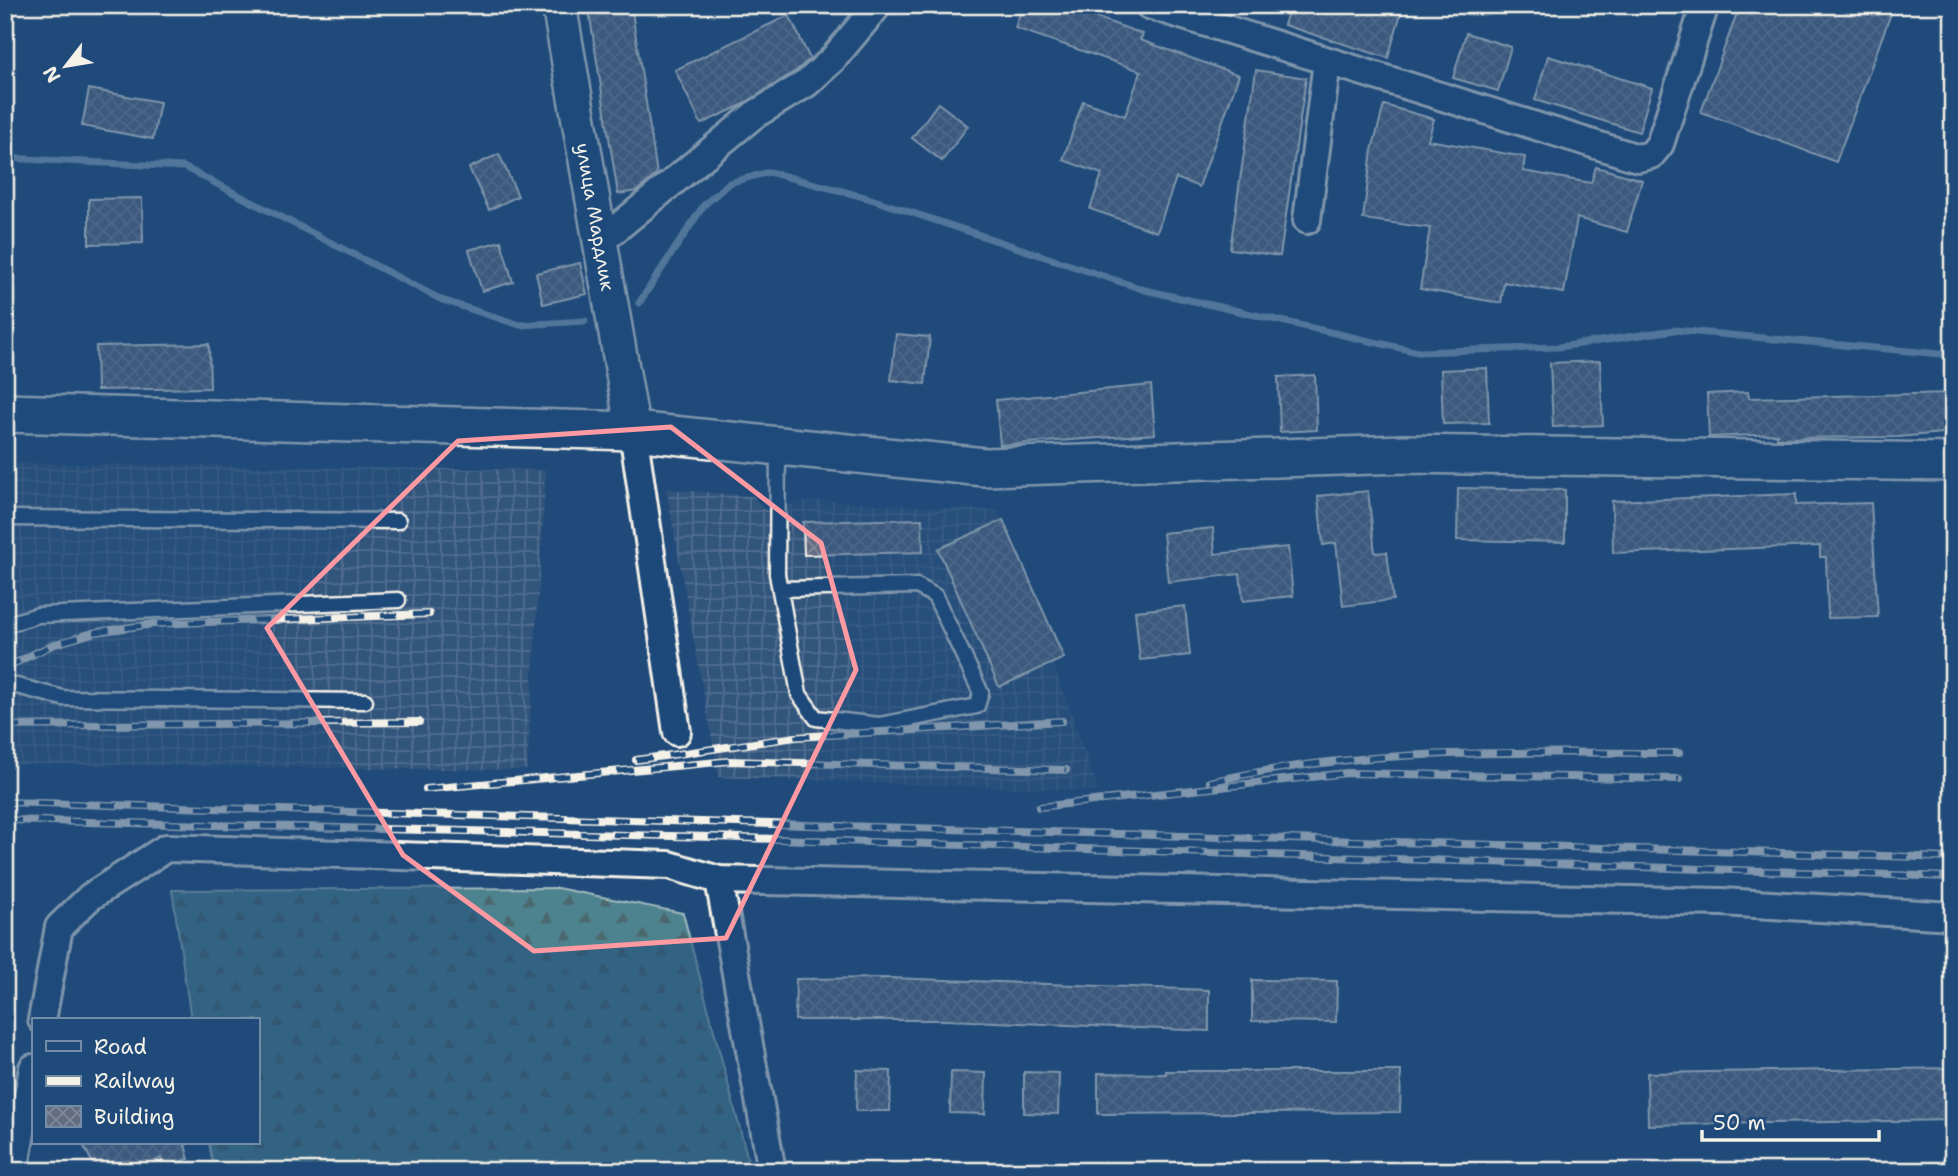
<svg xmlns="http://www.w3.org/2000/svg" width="1958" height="1176" font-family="'Shantell Sans',sans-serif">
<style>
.industrial{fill:url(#industrial-grid)}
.forest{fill:url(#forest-firs);stroke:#a1babc;stroke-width:2}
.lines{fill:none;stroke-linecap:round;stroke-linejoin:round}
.stream{stroke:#8faac2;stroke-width:7}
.building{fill:url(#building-cross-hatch);stroke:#f4f1e8;stroke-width:2}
.service-casing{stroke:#f4f1e8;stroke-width:19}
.minor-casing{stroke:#f4f1e8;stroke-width:32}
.tertiary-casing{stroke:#f4f1e8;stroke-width:38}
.secondary-casing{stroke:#f4f1e8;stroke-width:42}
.service{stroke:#1f4a7a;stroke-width:14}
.minor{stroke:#1f4a7a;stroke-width:26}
.tertiary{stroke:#1f4a7a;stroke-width:33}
.secondary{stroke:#1f4a7a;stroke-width:37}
.rail-casing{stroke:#f4f1e8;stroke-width:8}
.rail{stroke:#1f4a7a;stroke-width:5;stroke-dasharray:16;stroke-linecap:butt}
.marked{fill:none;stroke:#ff9aa2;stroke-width:5;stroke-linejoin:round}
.labels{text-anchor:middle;stroke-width:6;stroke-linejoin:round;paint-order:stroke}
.street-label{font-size:19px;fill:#f4f1e8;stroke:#1f4a7a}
</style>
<defs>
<pattern id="industrial-grid" width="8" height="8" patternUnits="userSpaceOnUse" patternTransform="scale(1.75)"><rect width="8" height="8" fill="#33547c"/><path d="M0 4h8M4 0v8" fill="none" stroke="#516d8f"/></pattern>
<pattern id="forest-firs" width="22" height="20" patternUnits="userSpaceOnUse" patternTransform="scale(1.75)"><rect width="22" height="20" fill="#4e828f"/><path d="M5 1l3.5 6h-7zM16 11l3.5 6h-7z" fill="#4c686e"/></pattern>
<pattern id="building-cross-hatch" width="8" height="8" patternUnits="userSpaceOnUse" patternTransform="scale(1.75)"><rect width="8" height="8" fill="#626c82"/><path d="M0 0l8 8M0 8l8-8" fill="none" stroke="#81899a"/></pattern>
</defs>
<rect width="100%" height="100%" fill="#1f4a7a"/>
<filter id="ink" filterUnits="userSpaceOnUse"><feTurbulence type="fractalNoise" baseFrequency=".0143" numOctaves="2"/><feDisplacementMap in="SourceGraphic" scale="14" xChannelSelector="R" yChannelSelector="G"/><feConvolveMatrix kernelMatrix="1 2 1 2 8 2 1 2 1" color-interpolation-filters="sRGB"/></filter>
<g filter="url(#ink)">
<!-- industrial -->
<g class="industrial">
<polygon points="5,463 546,470 527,770 5,764"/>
<polygon points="666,489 753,496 764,510 815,500 998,511 1099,791 719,777"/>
</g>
<!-- forest -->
<polygon class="forest" points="557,888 683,913 751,1171 214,1171 209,1143 257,1143 257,1020 191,1020 172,890"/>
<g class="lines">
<!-- stream -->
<g class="stream">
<polyline points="5,158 184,167 442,300 520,325 585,321"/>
<polyline points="639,303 704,205 729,183 769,172 868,198 1145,290 1418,352 1559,347 1675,330 1953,355"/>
</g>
</g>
<!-- building -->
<g class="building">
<polygon points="588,5 631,5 657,174 637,191 618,194"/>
<polygon points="1023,5 1056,5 1075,10 1143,34 1140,40 1239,75 1199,187 1176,178 1157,232 1090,209 1102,174 1063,160 1083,101 1125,116 1141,71 1015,28"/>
<polygon points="1290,5 1374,5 1401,13 1388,58 1284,25"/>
<polygon points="1740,5 1894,5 1836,162 1701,112"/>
<polygon points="789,15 810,59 797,70 742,105 701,124 675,70"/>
<polygon points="1466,33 1511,47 1498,91 1453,78"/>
<polygon points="1548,56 1652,88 1639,132 1535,100"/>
<polygon points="1256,70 1306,78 1280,256 1230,249"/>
<polygon points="89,89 160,102 153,139 82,126"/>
<polygon points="938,103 968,126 942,161 912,138"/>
<polygon points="1384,105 1434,119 1428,140 1525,157 1523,171 1591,183 1596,167 1642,180 1627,232 1577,218 1564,293 1504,282 1501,303 1420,289 1430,228 1363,219 1372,150"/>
<polygon points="499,154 518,196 489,210 469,168"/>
<polygon points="142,198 143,243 89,244 89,199"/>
<polygon points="501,241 513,282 482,291 469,250"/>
<polygon points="580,263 587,294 543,304 536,273"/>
<polygon points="896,334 930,337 925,384 891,380"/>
<polygon points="209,344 210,388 97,390 96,346"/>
<polygon points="1600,361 1603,425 1553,427 1550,363"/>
<polygon points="1487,368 1489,423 1443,424 1441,370"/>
<polygon points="1315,375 1317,430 1280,432 1278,377"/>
<polygon points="1151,385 1155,434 1000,445 996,400"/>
<polygon points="1748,392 1749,398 1953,393 1953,432 1898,437 1777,438 1777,434 1709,437 1707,394"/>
<polygon points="1458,488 1565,490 1565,542 1457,540"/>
<polygon points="1368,491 1375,553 1387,552 1393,600 1343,606 1336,543 1323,545 1318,496"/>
<polygon points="1796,494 1796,505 1871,503 1878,617 1828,618 1826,557 1820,557 1820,546 1613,553 1612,501"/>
<polygon points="922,519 923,552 804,555 803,522"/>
<polygon points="1003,520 1064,658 999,687 938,549"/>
<polygon points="1213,528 1215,554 1288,547 1293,596 1243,601 1240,574 1168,582 1163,533"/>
<polygon points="1185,606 1190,655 1140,660 1135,611"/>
<polygon points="890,978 1209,990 1209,1031 947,1020 795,1020 796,979"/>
<polygon points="1252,980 1337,981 1336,1022 1252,1021"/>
<polygon points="1953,1068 1953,1120 1648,1125 1647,1073"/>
<polygon points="857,1070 891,1071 890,1111 856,1111"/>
<polygon points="1166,1071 1401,1071 1400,1112 1098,1114 1098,1073 1166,1074"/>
<polygon points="951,1072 986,1073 985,1114 950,1113"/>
<polygon points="1024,1072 1059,1073 1058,1114 1024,1113"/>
<polygon points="82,1143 190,1143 185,1145 189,1159 163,1166 161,1158 139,1171 97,1171"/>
</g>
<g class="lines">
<defs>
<g id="service">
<polyline points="778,448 777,574 799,694 816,718 879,725 977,706 981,693 935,596 917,586 780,589"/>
<polyline points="5,518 398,521"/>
<polyline points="5,625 38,615 398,600"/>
<polyline points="5,683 63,698 365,701"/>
</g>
<g id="minor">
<polyline points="1149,5 1638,158 1651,155 1660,144 1705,5"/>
<polyline points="1307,220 1327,61"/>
<polyline points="600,242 754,115 807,83 833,59 878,5"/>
<polyline points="633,431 677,732"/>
<polyline points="719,880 772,1171"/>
<polyline points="42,1020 59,927 90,897 166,848 669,865 719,880 1722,902 1953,916"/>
<polyline points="14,1171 33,1068"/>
</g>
<g id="tertiary">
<path id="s1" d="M559 5 633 431"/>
</g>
<polyline id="secondary" points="5,413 633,431 984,467 1405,454 1953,462"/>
</defs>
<!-- service casing -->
<use href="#service" class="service-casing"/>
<!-- minor casing -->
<use href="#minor" class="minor-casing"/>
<!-- tertiary casing -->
<use href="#tertiary" class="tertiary-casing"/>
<!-- secondary casing -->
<use href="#secondary" class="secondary-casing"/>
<!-- service -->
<use href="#service" class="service"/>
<!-- minor -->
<use href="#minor" class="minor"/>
<!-- tertiary -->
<use href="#tertiary" class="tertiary"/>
<!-- secondary -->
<use href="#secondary" class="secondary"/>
<defs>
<g id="rail">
<polyline points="5,668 52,645 96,632 153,624 429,614"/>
<polyline points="5,726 419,722"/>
<polyline points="636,760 796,737 1062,721"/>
<path d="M1210 782C1364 746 1522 753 1679 753"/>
<polyline points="426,789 729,761 1066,770"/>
<polyline points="5,802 1953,858"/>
<polyline points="1039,807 1347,773 1679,779"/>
<polyline points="5,820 713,837 1953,877"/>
</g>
</defs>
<!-- rail casing -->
<use href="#rail" class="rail-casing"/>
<!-- rail -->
<use href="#rail" class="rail"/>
</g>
</g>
<!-- marked area -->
<path d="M0 0H1958V1176H0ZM671 427 821 543 856 670 726 938 534 951 403 855 267 628 458 441Z" fill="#1f4a7a" fill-opacity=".55" fill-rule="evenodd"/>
<path class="marked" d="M671 427 821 543 856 670 726 938 534 951 403 855 267 628 458 441Z"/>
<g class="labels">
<!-- street labels -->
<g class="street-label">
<text dy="7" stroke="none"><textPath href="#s1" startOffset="215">улица Мардлик</textPath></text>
</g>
</g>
<!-- margin -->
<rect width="1958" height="1176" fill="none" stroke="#1f4a7a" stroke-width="28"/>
<rect x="14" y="14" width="1930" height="1148" fill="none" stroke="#f4f1e8" stroke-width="2.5" filter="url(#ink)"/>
<!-- legend -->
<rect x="32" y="1018" width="228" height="126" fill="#1f4a7a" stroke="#748da6" stroke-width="2"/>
<rect x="46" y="1041" width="35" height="10" fill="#1f4a7a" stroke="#748da6" stroke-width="2"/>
<text x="94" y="1054" font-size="21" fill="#f4f1e8">Road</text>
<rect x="46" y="1076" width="35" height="10" fill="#f4f1e8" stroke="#748da6" stroke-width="2"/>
<text x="94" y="1088" font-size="21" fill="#f4f1e8">Railway</text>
<rect x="46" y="1106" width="35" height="21" fill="url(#building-cross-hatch)" stroke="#748da6" stroke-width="2"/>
<text x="94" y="1124" font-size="21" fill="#f4f1e8">Building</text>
<!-- north arrow -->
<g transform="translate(66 66) rotate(239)" stroke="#1f4a7a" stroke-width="5" paint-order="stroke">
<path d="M0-5L12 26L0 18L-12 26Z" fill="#f4f1e8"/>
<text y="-10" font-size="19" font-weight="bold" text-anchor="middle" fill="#f4f1e8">N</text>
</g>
<!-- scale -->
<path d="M1702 1130v10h177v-10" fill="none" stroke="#f4f1e8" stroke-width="3.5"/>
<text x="1713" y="1130" font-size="21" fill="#f4f1e8" stroke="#1f4a7a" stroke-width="5" paint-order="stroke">50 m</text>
</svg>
